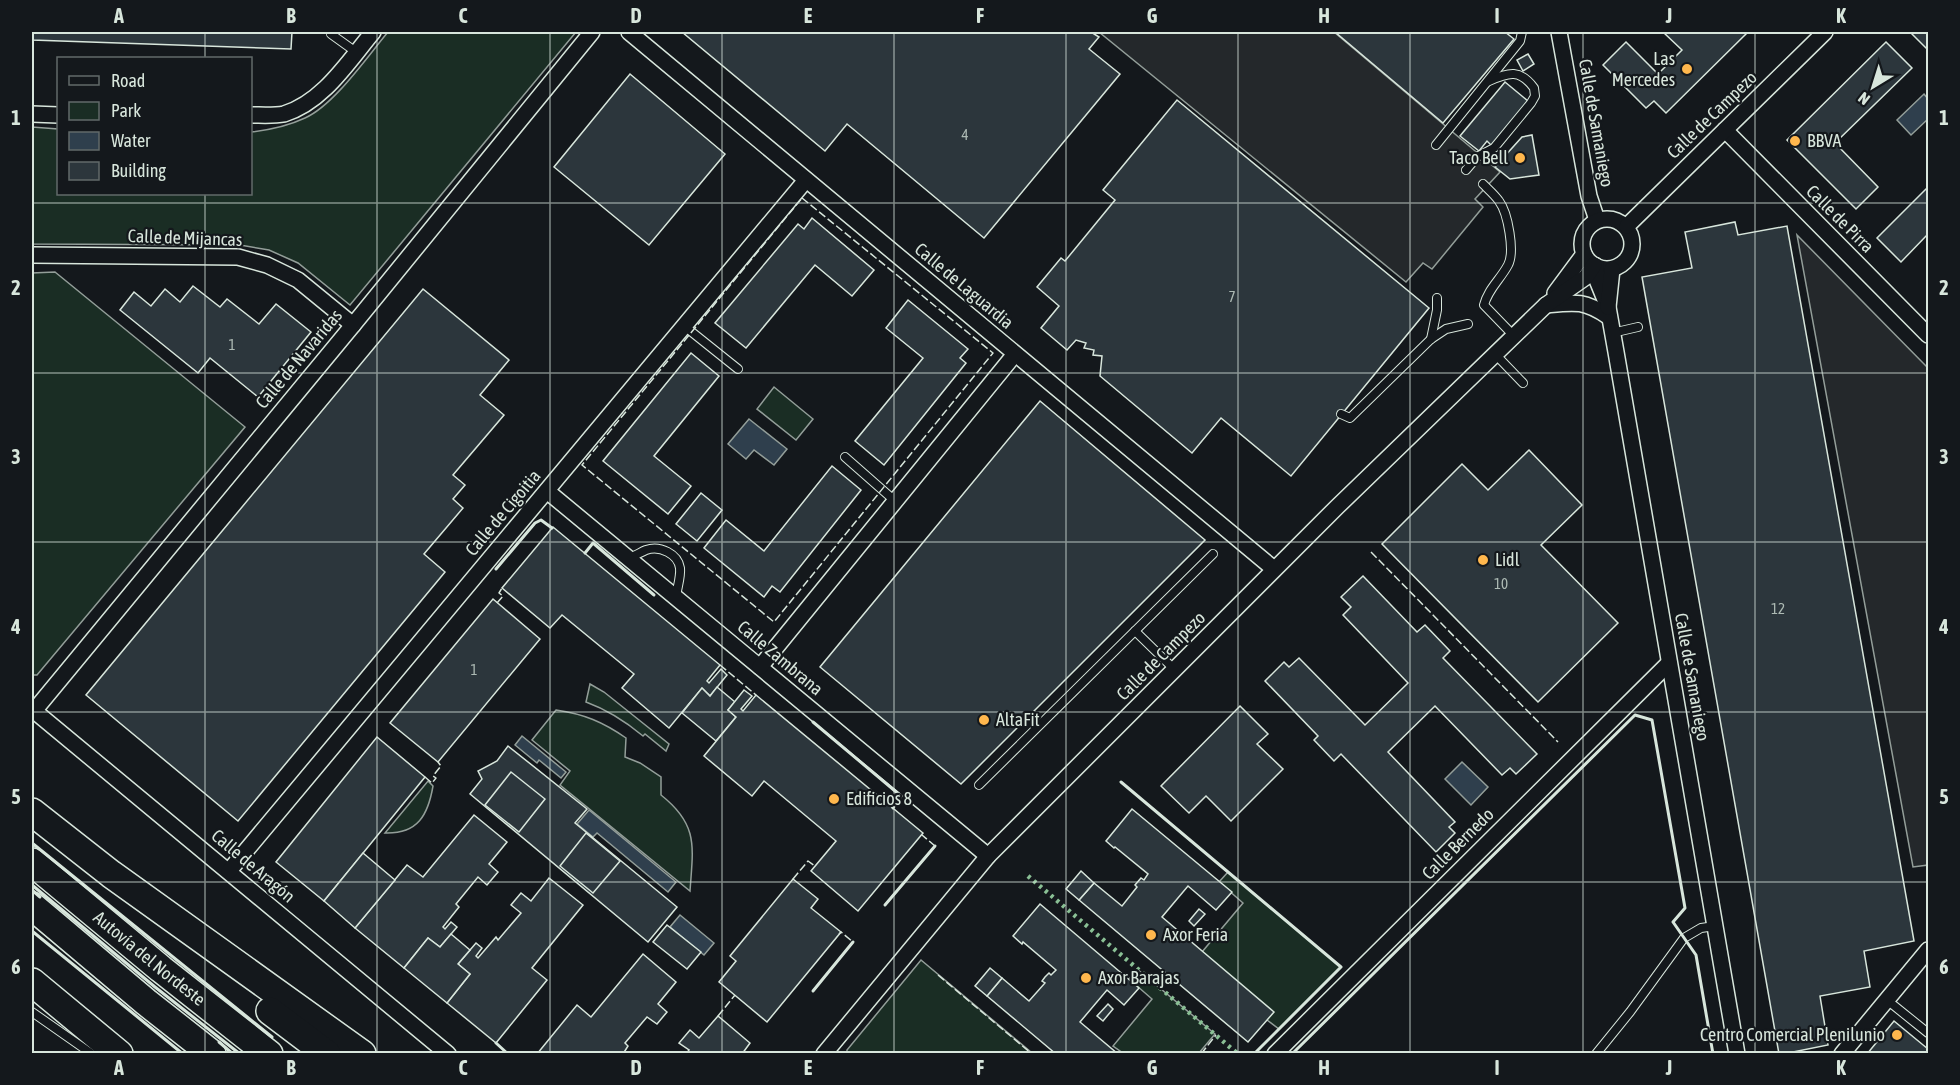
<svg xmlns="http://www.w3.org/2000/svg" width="1960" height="1085" font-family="'Asap Condensed',sans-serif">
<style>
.green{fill:#1a2d24;stroke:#939e99;stroke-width:1.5}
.parking{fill:#24282b;stroke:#939e99;stroke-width:1.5}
.water{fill:#2f3f4d;stroke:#939e99;stroke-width:1.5}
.building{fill:#2c363c;stroke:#d8e6dc;stroke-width:1.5}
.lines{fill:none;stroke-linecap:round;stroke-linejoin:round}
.service-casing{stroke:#d8e6dc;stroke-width:10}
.minor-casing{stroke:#d8e6dc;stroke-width:18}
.motorway-casing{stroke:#d8e6dc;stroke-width:30}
.service{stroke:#14181c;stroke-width:8}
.minor{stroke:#14181c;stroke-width:15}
.motorway{stroke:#14181c;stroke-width:27}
.hedge{stroke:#8ac095;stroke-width:4.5;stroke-dasharray:3 4.5;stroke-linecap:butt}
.fence{stroke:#d8e6dc;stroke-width:1.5;stroke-dasharray:8 3;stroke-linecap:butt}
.wall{stroke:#d8e6dc;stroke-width:3}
.grid{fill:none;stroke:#d8e6dc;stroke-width:1.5;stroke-opacity:0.55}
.poi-dot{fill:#ffb74d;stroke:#14181c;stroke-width:2}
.labels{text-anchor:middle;stroke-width:4.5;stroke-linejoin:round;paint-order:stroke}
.number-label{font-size:15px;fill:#adbab4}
.poi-label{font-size:18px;fill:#d8e6dc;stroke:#14181c;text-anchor:start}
.street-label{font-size:18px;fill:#d8e6dc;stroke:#14181c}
.neatline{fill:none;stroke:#d8e6dc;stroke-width:2}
.grid-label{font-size:20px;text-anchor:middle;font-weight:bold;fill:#d8e6dc}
</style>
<rect width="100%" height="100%" fill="#14181c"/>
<!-- green -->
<g class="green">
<path d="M388 32H576L350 305 298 263 269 250 240 245 32 244V127L58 129V194H250L251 132C269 130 288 126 305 118 334 105 367 57 388 32Z"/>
<polygon points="55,272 245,427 37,675 32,675 32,273"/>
<polygon points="774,387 813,419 796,440 757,409"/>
<path d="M590 684 604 692 669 744 666 751 645 734 643 736C625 721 608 710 586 702Z"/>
<path d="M556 710C584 714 603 722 626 738L625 757 640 763 661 777V795C699 825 693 847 690 891L560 785 570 771 532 740Z"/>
<path d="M428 781 433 786C428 815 418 834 385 833Z"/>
<polygon points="1228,872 1341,967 1279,1029 1267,1020 1202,952 1243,903 1219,882"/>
<polygon points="921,960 1032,1053 847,1053 847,1050"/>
<polygon points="1137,969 1215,1034 1199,1053 1123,1053 1113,1046 1152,999 1129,979"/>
</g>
<!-- parking -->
<g class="parking">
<polygon points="1099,32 1334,32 1500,172 1475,199 1483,207 1432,269 1423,263 1406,282"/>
<polygon points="1797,235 1928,368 1928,865 1913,867"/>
</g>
<!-- water -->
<g class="water">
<polygon points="1924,94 1928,99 1928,119 1911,135 1897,120"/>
<polygon points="749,419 787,449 774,465 754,450 746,459 728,444"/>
<polygon points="522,736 566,772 561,778 539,760 537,763 515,745"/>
<polygon points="1462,762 1488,787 1471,805 1445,779"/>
<polygon points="589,810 676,882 668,892 597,833 593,837 577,824"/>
<polygon points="680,915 714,943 704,955 670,927"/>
</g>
<!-- building -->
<g class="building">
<polygon points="32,32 292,32 291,49 32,40"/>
<polygon points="682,32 1091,32 1099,37 1089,49 1120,74 984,238 847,124 825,151"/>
<polygon points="1335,32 1505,32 1514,39 1443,123"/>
<polygon points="1663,32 1748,32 1666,113 1654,101 1646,108 1603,65 1626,42 1658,74 1682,50"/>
<polygon points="1910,32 1928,32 1928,50"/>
<polygon points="1886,42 1912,68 1835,143 1878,187 1856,209 1787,140"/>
<polygon points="1528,54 1534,64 1523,71 1517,60"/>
<polygon points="630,74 725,154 649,245 554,167"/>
<polygon points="1505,82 1528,101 1492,146 1487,141 1479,151 1460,136"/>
<polygon points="1177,100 1429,308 1291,476 1221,418 1192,453 1100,376 1102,356 1093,355 1094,350 1084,348 1086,343 1076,340 1067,350 1041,328 1059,306 1037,287 1061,258 1065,261 1115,200 1103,190"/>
<polygon points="1532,135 1539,175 1510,179 1495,167 1522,137"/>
<polygon points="1928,187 1928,234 1901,262 1877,238"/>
<polygon points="812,218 874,270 852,296 815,265 746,348 715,323 798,224 804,229"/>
<polygon points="1735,222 1738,235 1787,226 1914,941 1864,951 1870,987 1820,996 1828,1045 1783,1054 1779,1054 1642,277 1692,268 1685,232"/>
<polygon points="193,286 220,307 227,299 259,324 276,304 311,332 258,397 210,358 198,373 120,310 134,292 151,306 165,289 180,302"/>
<polygon points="423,289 509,360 480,395 504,415 453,475 465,485 453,499 463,508 424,554 445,572 238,821 86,695"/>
<polygon points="908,300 968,349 960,358 966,363 884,465 855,441 923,358 886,328"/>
<polygon points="691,353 719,376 654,456 691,486 668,514 603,461"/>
<polygon points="1040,401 1205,540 961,784 820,667"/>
<polygon points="1529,450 1582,505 1541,545 1618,623 1538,702 1382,544 1462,464 1488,490"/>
<polygon points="832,466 861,490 780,592 772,586 764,597 704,548 726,520 764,551"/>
<polygon points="701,493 722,510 697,541 676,524"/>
<polygon points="553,527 720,665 707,681 709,683 721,669 727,675 710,696 702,688 669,728 622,688 634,674 562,615 550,628 502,588"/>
<polygon points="1363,576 1417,632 1425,625 1450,651 1443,658 1537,754 1516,774 1510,768 1502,775 1435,706 1388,752 1455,822 1449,827 1455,833 1436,852 1341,754 1334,761 1314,740 1318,736 1265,681 1284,662 1289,667 1299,658 1365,725 1408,683 1343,615 1351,607 1341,597"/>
<polygon points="493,599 540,639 438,762 390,723"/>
<polygon points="717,687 735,702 728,710 736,717 716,741 682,713 702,688 710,696"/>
<polygon points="744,690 752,696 741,709 743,711 756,695 923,833 858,911 811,871 836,841 764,781 752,796 704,756 736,717 728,710"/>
<polygon points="1240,706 1268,734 1257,744 1283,769 1231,821 1206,796 1189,813 1161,786"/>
<polygon points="377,737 425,777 324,901 276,862"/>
<polygon points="508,746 587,809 575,823 677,907 648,942 470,794 482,779 478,771 497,761"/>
<polygon points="511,772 545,799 519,832 485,805"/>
<polygon points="1132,809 1232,892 1216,910 1188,886 1162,917 1274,1012 1248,1042 1079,900 1094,883 1122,906 1137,887 1135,885 1141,878 1144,880 1148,874 1115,847 1114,848 1106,841"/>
<polygon points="474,815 507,842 489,864 498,872 487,885 478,877 456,904 459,907 443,927 445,929 451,922 457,927 440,947 428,938 404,968 355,928 407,865 423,877"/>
<polygon points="586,833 620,861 593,893 560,866"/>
<polygon points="363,853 395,880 355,928 324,901"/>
<polygon points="1081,871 1094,883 1079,900 1066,889"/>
<polygon points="549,878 583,905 532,968 547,980 496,1043 447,1003 470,974 458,964 476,943 482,948 476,956 478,958 496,937 498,940 521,913 511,905 521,893 531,901"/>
<polygon points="793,879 818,899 811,908 841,932 767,1022 719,982 736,961 730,956"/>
<polygon points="1040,904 1139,988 1124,1005 1107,990 1080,1022 1118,1054 1056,1054 987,996 1002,978 1029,1001 1045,983 1042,981 1045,977 1049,973 1051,975 1056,970 1023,942 1022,944 1013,936"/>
<polygon points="1199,909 1205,914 1194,926 1189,921"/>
<polygon points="667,925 701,952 687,969 653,942"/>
<polygon points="451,934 470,950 458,964 470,974 447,1003 404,968 428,938 440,947"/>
<polygon points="643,954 676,982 658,1004 667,1012 657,1024 647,1017 625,1043 628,1046 623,1054 537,1054 577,1005 591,1017"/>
<polygon points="990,968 1002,978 987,996 975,986"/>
<polygon points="1108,1004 1113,1009 1103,1021 1097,1016"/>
<polygon points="718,1016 750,1043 742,1054 686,1054 689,1050 679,1043 690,1030 699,1038"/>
<polygon points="1894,1021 1928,1049 1928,1054 1867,1054"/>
</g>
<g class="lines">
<defs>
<g id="service">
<polyline points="331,34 356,52"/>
<polyline points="1436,145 1520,41 1522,32"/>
<path d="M1466 170 1477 157 1494 148 1531 103 1535 96 1534 88C1520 69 1509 72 1489 81"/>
<path d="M1483 184C1488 189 1495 195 1499 201 1508 213 1515 252 1508 265 1500 280 1488 289 1484 305L1514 336"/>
<polyline points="683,325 738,369"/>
<polyline points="1612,333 1638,327"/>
<polyline points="1431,339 1437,310 1437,298"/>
<polyline points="1496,355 1523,383"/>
<polyline points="1341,414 1350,418 1431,339 1446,329 1468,324"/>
<polyline points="845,457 895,501"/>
<path d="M629 558C635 556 641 552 646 550 660 545 678 554 680 568 681 577 677 588 676 597"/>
<polyline points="1135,631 1175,670"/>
<polyline points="979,785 1213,554"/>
<polyline points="1887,1000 1928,1033"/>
<polyline points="32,1012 92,1054"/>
<polyline points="1596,1054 1630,1012 1684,938 1701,928 1715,926"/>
</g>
<g id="minor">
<polyline points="629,32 1274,569"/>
<polyline points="1559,32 1589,196 1597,220"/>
<polyline points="32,114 58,115"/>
<path d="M250 115C261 115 274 116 284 114 323 102 348 62 373 32"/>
<polyline points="1725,130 1928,335"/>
<circle cx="1607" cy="244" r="25"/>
<polyline points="1627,226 1825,32"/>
<polyline points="32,255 238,257 267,265 298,280 353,325"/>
<polyline points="1596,266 1597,280 1608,307 1616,352 1737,1054"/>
<polyline points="1555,293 1584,254"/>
<path d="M1546 305C1575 302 1584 300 1609 317"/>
<polyline points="1608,307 1612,269"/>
<polyline points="547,491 988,856"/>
<polyline points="760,667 1015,354"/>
<polyline points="32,709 448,1054"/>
<polyline points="34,711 353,325 592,32"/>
<polyline points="229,871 806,180"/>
<polyline points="824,1054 988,856 1338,506 1546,305 1586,277 1594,265"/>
<polyline points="1275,1054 1669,663"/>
<polyline points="1842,1054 1928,950"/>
</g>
<g id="motorway">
<polyline points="32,812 111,874 362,1054"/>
<path id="s1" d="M32 862 161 969 269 1054"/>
<polyline points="32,906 146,1002 212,1054"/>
<polyline points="32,982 119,1054"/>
<polyline points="270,1011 327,1054"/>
</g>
</defs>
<!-- service casing -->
<use href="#service" class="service-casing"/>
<!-- minor casing -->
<use href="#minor" class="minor-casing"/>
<!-- motorway casing -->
<use href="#motorway" class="motorway-casing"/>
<!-- service -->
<use href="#service" class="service"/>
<!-- minor -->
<use href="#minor" class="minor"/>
<!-- motorway -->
<use href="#motorway" class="motorway"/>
<!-- hedge -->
<polyline class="hedge" points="1028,876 1238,1054"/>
<!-- fence -->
<g class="fence">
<polygon points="802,198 993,353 774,622 582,465"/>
<polyline points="1371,552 1558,742"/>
<polyline points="497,603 503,596 499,593 502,588"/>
<polyline points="720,665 756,695"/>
<polyline points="425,777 432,783 436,778 433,776 441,766 438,762"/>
<polyline points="793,879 808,861 815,866"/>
<polyline points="885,905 935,846 922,835"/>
<polyline points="938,975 1032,1054"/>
<polyline points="813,991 853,942 841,932 839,934"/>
<polyline points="718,1016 735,995"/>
<polyline points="1201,1054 1216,1035"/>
</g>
<!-- wall -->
<g class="wall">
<polyline points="585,553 593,543 654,595"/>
<polyline points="496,569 535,523 541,520 552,528"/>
<polyline points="813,722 901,796 893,808"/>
<polyline points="1121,782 1341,967 1254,1054"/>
<polyline points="32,843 272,1037"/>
<polyline points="32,885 155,987 240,1054"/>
<polyline points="32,890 40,897"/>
<polyline points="885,905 935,846"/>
<polyline points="32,931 183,1054"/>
<polyline points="813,991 853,942"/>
<polyline points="219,1042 233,1054"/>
<polyline points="496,1043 508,1054"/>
<polyline points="1292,1054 1635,715 1652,720 1685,908 1673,922 1696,955 1713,1054"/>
</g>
</g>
<!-- grid -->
<path class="grid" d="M205 32V58M377 32V1054M550 32V1054M722 32V1054M894 32V1054M1066 32V1054M1238 32V1054M1410 32V1054M1583 32V1054M1755 32V1054M205 194V1054M32 203H1928M32 373H1928M32 542H1928M32 712H1928M32 882H1928"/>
<!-- markers -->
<g class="poi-dot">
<circle cx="1687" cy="69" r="6"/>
<circle cx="1795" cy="141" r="6"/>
<circle cx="1520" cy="158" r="6"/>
<circle cx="1483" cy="560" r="6"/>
<circle cx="984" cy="720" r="6"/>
<circle cx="834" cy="799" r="6"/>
<circle cx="1151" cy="935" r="6"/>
<circle cx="1086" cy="978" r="6"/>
<circle cx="1897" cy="1035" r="6"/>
</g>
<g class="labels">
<!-- number labels -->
<g class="number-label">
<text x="965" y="140">4</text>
<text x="1232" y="302">7</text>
<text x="232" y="350">1</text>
<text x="1501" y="589">10</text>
<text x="1778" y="614">12</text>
<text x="474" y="675">1</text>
</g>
<!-- poi labels -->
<g class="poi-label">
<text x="1675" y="65" text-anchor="end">Las<tspan x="1675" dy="21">Mercedes</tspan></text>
<text x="1807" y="147">BBVA</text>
<text x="1508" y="164" text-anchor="end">Taco Bell</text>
<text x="1495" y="566">Lidl</text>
<text x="996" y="726">AltaFit</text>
<text x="846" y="805">Edificios 8</text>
<text x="1163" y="941">Axor Feria</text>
<text x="1098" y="984">Axor Barajas</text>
<text x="1885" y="1041" text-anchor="end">Centro Comercial Plenilunio</text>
</g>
<!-- street labels -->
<g class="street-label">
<text transform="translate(1712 115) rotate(-44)" y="6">Calle de Campezo</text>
<text transform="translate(1596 123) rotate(80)" y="6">Calle de Samaniego</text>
<text transform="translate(1840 219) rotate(45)" y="6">Calle de Pirra</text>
<text transform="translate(185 238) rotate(2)" y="6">Calle de Mijancas</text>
<text transform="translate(964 286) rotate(40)" y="6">Calle de Laguardia</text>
<text transform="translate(299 359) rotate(-50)" y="6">Calle de Navaridas</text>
<text transform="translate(503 513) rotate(-50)" y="6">Calle de Cigoitia</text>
<text transform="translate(1161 656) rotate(-45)" y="6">Calle de Campezo</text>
<text transform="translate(780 658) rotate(40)" y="6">Calle Zambrana</text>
<text transform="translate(1692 677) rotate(80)" y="6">Calle de Samaniego</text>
<text transform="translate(1458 844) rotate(-45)" y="6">Calle Bernedo</text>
<text transform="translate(253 866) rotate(40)" y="6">Calle de Aragón</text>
<text dy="6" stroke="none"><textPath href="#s1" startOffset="152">Autovía del Nordeste</textPath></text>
</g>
</g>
<!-- border -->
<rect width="1960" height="1085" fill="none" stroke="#14181c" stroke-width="66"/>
<!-- legend -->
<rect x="57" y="57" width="195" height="138" fill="#14181c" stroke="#626a69" stroke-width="1.5"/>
<rect x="69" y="76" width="30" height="9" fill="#14181c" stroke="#626a69" stroke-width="1.5"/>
<text x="111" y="87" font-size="18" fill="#d8e6dc">Road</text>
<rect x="69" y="102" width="30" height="18" fill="#1a2d24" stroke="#626a69" stroke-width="1.5"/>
<text x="111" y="117" font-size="18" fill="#d8e6dc">Park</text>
<rect x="69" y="132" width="30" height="18" fill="#2f3f4d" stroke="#626a69" stroke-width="1.5"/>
<text x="111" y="147" font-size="18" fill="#d8e6dc">Water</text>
<rect x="69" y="162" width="30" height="18" fill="#2c363c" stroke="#626a69" stroke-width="1.5"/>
<text x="111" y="177" font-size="18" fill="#d8e6dc">Building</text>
<!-- north arrow -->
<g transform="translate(1873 87) rotate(218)" stroke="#14181c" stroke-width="4.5" paint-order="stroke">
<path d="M0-4.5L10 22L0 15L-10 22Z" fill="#d8e6dc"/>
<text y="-9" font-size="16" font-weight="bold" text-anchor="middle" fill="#d8e6dc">N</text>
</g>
<rect x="33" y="33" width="1894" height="1019" class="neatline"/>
<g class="grid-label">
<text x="119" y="23">A</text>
<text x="291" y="23">B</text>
<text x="463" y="23">C</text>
<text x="636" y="23">D</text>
<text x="808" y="23">E</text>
<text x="980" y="23">F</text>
<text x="1152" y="23">G</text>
<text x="1324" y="23">H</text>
<text x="1497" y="23">I</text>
<text x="1669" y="23">J</text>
<text x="1841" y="23">K</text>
<text x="16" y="125">1</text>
<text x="1944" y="125">1</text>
<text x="16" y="295">2</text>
<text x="1944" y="295">2</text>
<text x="16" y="464">3</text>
<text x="1944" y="464">3</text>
<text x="16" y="634">4</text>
<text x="1944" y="634">4</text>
<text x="16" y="804">5</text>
<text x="1944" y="804">5</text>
<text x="16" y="974">6</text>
<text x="1944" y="974">6</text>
<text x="119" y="1075">A</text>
<text x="291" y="1075">B</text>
<text x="463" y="1075">C</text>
<text x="636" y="1075">D</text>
<text x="808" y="1075">E</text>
<text x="980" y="1075">F</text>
<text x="1152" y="1075">G</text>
<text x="1324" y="1075">H</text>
<text x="1497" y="1075">I</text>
<text x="1669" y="1075">J</text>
<text x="1841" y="1075">K</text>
</g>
</svg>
